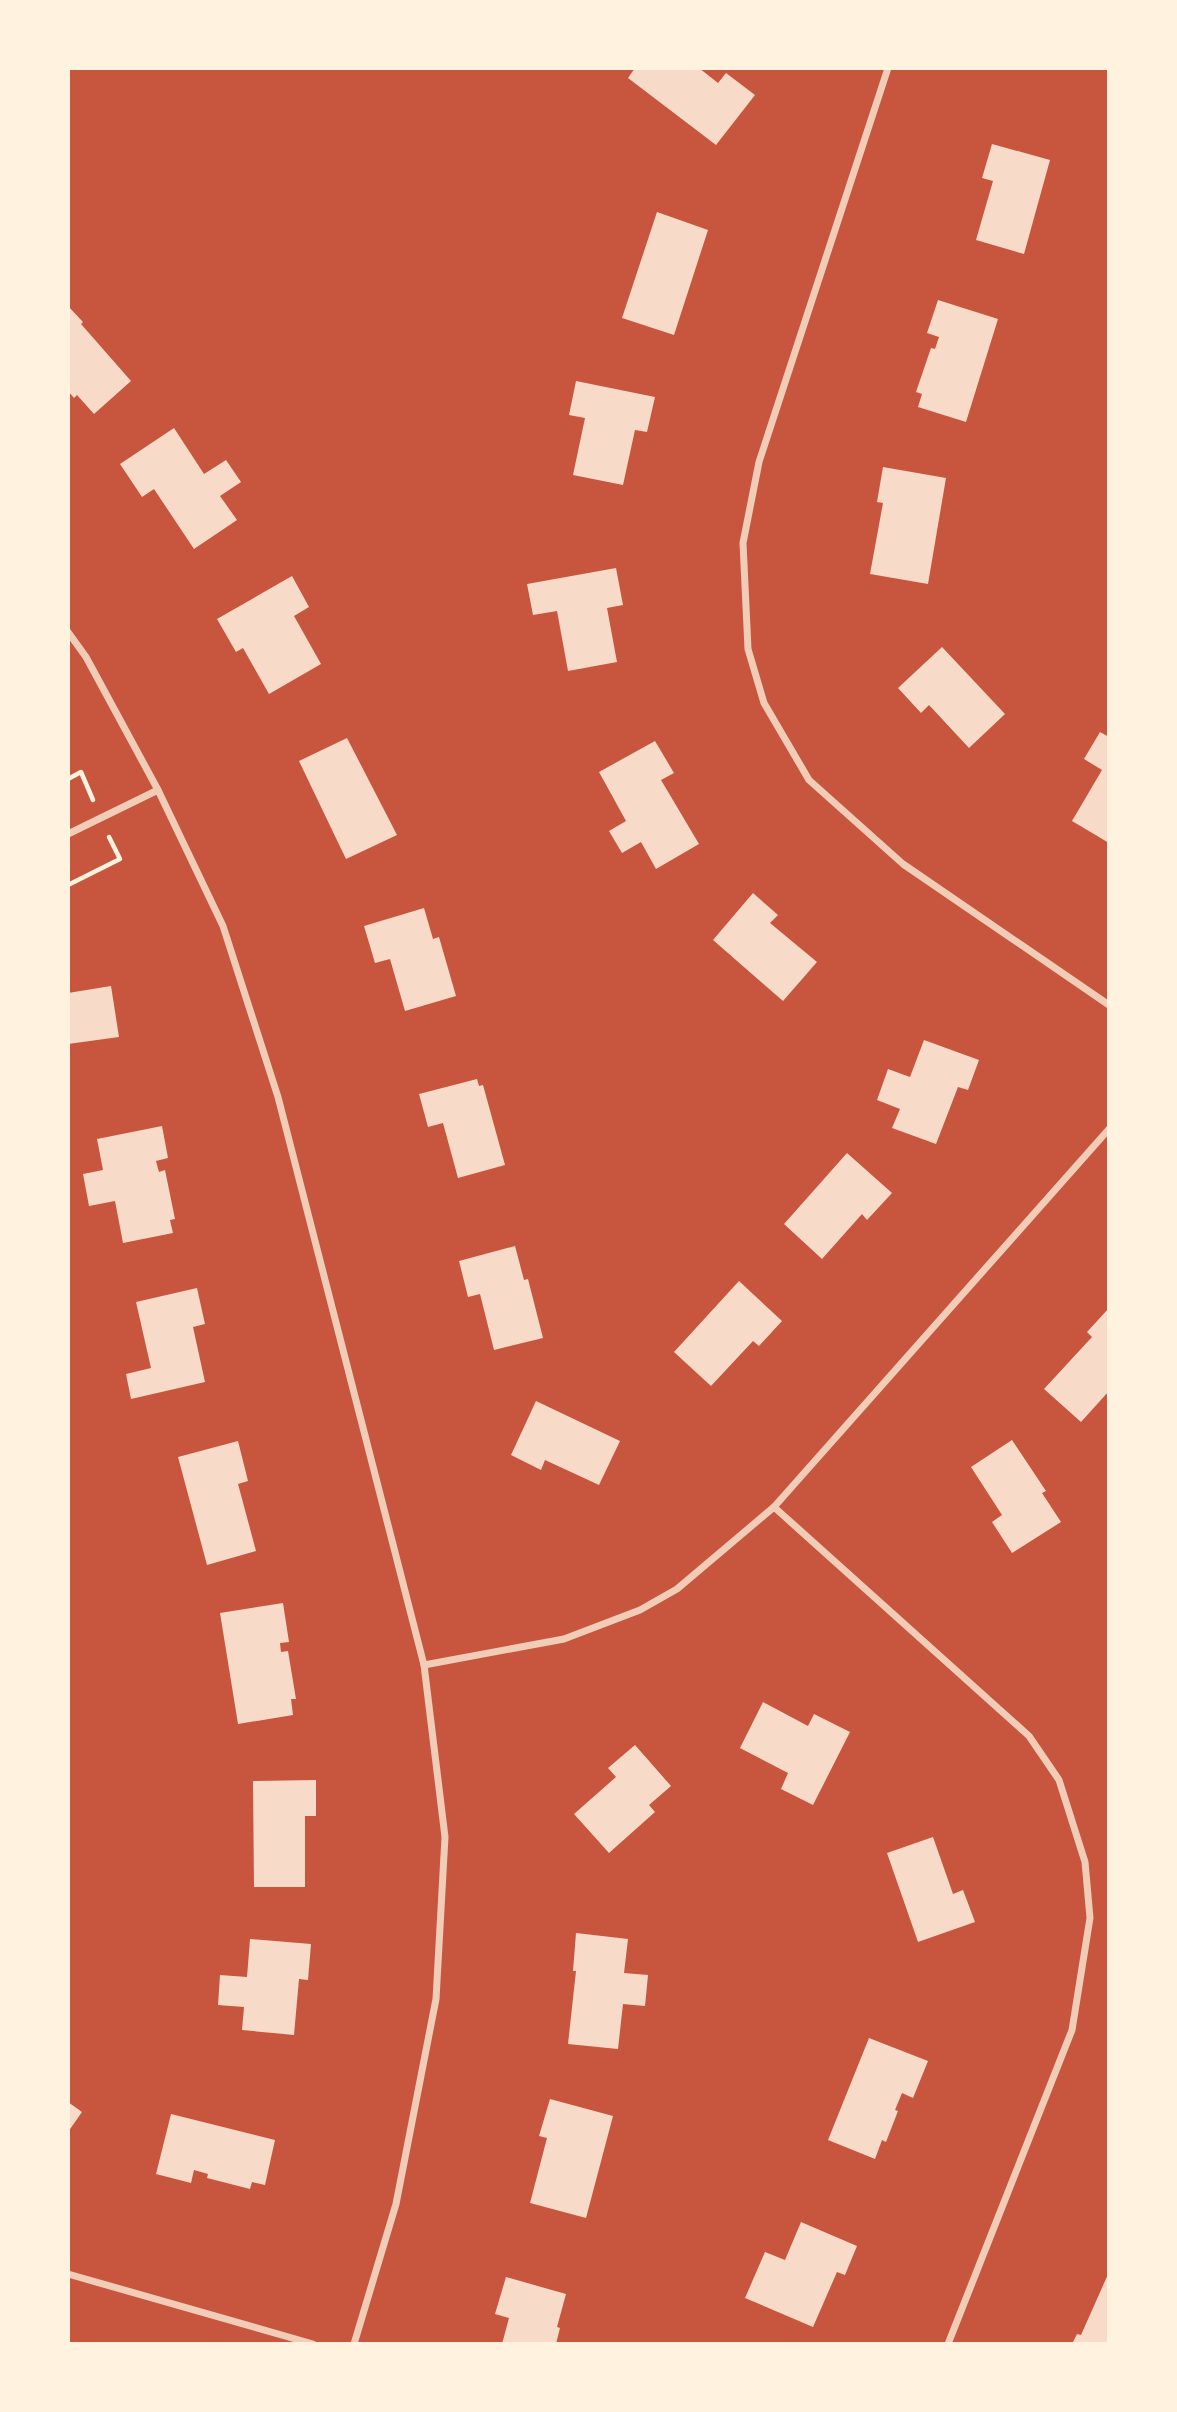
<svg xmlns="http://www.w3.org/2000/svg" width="1177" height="2412" font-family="Spectral,serif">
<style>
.building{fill:#f7dbc8}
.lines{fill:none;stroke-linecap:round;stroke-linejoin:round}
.path{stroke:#fff3e0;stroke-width:4.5}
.minor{stroke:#f1ccb7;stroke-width:7}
</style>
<rect width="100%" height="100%" fill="#c8553d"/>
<!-- building -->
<g class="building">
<polygon points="635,68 699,68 718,83 726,73 755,95 716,145 628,78"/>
<polygon points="992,144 1050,160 1024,254 976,240 993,181 982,178"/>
<polygon points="657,212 708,230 674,335 622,318"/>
<polygon points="938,300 998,319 966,422 918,407 922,394 916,392 931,348 935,349 939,337 927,333"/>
<polygon points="68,306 83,322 81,324 131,381 94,414 77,395 74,398 68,391"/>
<polygon points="576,381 655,397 647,432 635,430 623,485 573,475 585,418 569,415"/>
<polygon points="174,428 204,474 226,460 241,482 220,496 237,520 194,549 154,489 142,497 120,464"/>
<polygon points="883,467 946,478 928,584 870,574 883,503 877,502"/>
<polygon points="616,568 623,605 607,608 617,662 568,671 557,611 533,615 527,584"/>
<polygon points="292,576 309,607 294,616 321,664 269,694 243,648 236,652 217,619"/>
<polygon points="942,647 1005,714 969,748 929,705 921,713 898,688"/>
<polygon points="1100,732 1109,737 1109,843 1072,821 1102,770 1084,759"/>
<polygon points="347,738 397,835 346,859 299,761"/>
<polygon points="655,741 674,773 661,780 699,844 656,869 641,842 622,853 609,831 626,821 599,772"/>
<polygon points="753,893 778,915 770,923 817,962 783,1001 713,940"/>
<polygon points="424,908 433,939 439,937 456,996 405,1011 390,959 375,963 364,926"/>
<polygon points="111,986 119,1037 68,1044 68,993"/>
<polygon points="924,1040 979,1060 968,1090 958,1087 936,1144 892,1128 900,1109 877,1100 888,1069 910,1077"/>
<polygon points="477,1079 479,1086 483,1085 505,1165 458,1178 443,1123 428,1127 419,1094"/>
<polygon points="162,1126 168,1158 156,1161 159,1172 165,1170 175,1219 170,1220 173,1233 123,1243 115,1201 89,1206 83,1174 103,1170 97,1139"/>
<polygon points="847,1153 892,1193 867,1220 862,1214 822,1259 784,1224"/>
<polygon points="515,1246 524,1280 528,1279 543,1338 494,1350 480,1294 468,1297 459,1261"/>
<polygon points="739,1281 782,1321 759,1346 753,1341 711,1386 674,1352"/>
<polygon points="197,1288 205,1324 193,1327 205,1382 131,1399 126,1374 151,1368 136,1302"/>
<polygon points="1109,1308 1109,1391 1081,1422 1044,1389 1092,1337 1087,1332"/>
<polygon points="536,1401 620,1441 599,1485 545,1460 541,1470 511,1455"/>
<polygon points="1012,1440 1046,1491 1042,1493 1061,1522 1012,1553 992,1522 1002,1515 971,1467"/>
<polygon points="238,1441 248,1481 238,1484 256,1551 207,1565 178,1457"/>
<polygon points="283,1603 289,1642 280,1643 281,1652 288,1651 296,1699 291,1699 293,1715 238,1724 220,1613"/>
<polygon points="763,1702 808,1726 814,1714 850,1732 813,1805 781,1789 788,1773 740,1748"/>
<polygon points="635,1745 671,1786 649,1805 655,1812 609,1853 574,1814 616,1777 608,1768"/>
<polygon points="316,1780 316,1816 305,1816 305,1887 254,1887 253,1781"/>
<polygon points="933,1837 953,1894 963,1890 975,1922 918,1942 887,1853"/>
<polygon points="576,1933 628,1939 624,1973 648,1975 645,2006 623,2004 618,2049 568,2044 576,1971 573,1971"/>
<polygon points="250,1939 311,1944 308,1980 299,1979 294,2035 242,2030 244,2007 218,2005 220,1975 247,1977"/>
<polygon points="869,2038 928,2061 913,2098 902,2093 895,2110 898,2111 886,2142 882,2140 875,2159 828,2140"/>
<polygon points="550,2099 613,2116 586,2218 530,2203 547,2138 539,2136"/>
<polygon points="68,2102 82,2112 68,2132"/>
<polygon points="171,2114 275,2140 265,2185 252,2182 250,2189 207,2178 208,2174 194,2170 191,2183 156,2174"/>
<polygon points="801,2222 857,2246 845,2275 837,2272 813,2327 745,2298 765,2252 785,2260"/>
<polygon points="1109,2272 1109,2344 1072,2344 1077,2334 1081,2335"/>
<polygon points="506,2277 566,2294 557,2327 560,2328 556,2344 502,2344 509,2318 495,2314"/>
</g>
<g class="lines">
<!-- path -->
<g class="path">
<polyline points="68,779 81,772 93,800"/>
<polyline points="68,885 120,859 109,837"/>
</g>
<!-- minor -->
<g class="minor">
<polyline points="888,68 759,462 743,543 748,649 764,703 809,780 903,864 1109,1005"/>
<polyline points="68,632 86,657 158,790 223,926 278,1097 424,1665 445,1837 436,1999 396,2204 354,2344"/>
<polyline points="68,834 158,790"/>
<polyline points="774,1507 1029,1736 1059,1780 1085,1862 1090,1918 1072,2030 948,2344"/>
<polyline points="424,1665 564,1639 640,1610 677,1589 774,1507 1109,1129"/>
<polyline points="68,2274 313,2344"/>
</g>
</g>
<!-- border -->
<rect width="1177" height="2412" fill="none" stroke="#fff3e0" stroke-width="140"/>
</svg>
